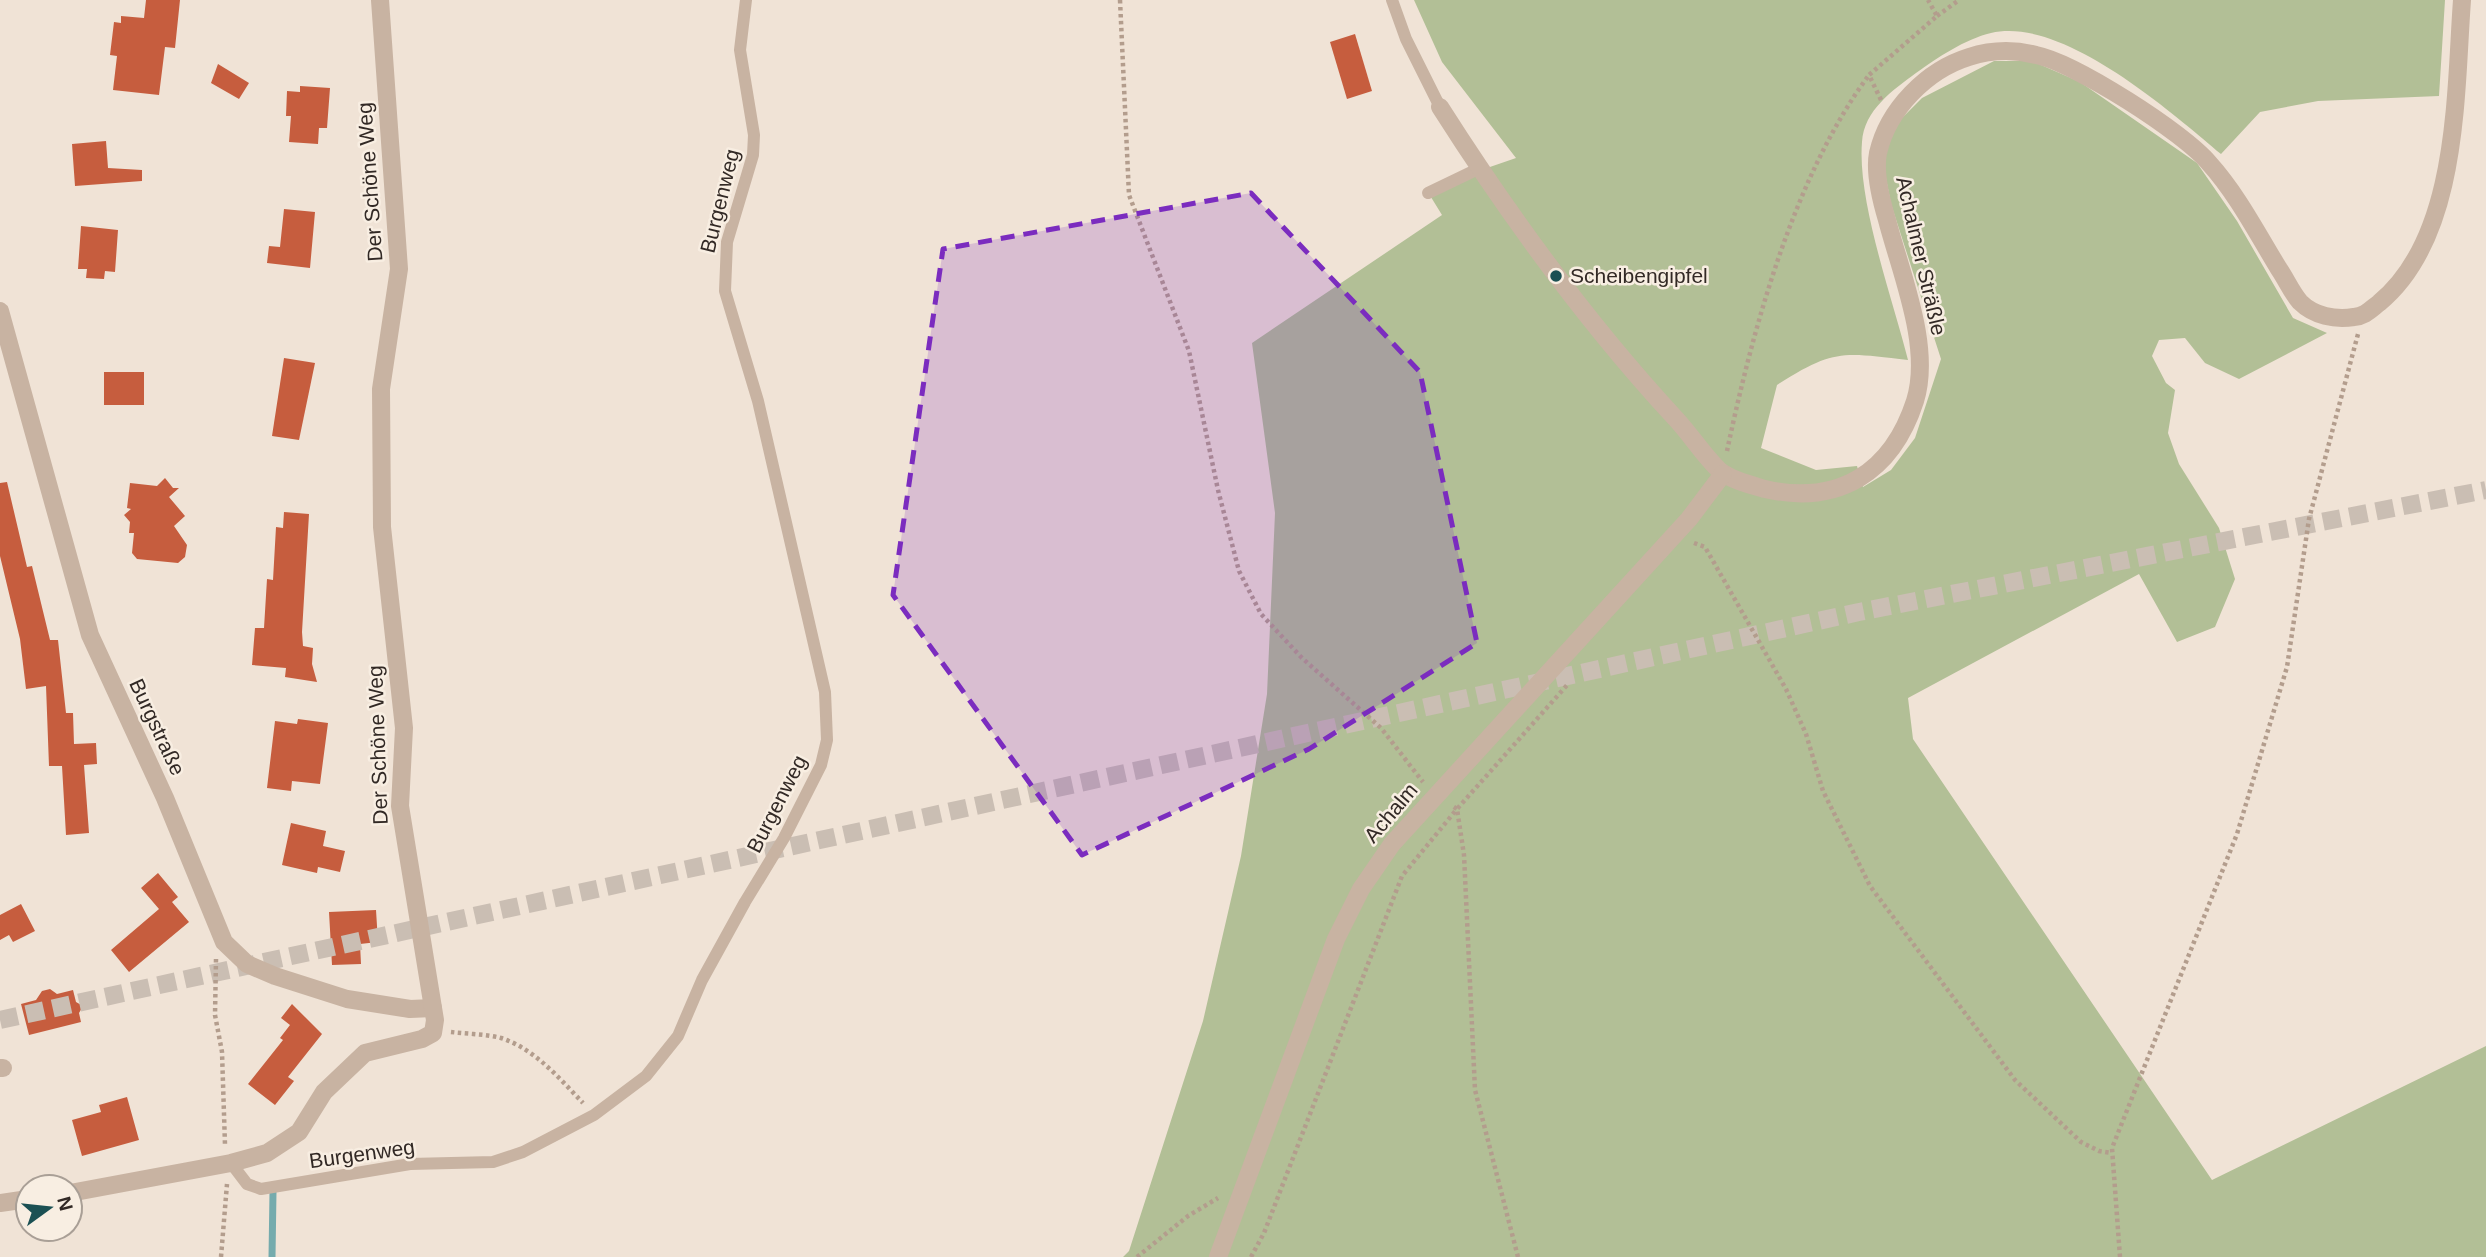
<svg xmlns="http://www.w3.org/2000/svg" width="2486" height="1257" font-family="Helvetica,sans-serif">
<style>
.green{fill:#b2bf96}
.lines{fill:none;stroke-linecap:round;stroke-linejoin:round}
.stream{stroke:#75abad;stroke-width:7}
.building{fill:#c65d3e}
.primary-tunnel{stroke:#cabeb3;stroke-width:18;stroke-dasharray:18 9;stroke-linecap:butt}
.path{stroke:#b39d8d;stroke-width:4.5;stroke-dasharray:3.5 3.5;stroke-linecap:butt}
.lane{stroke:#c8b3a2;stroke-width:12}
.street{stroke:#c8b3a2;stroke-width:18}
.marked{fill:#7b2cbf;fill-opacity:0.2;stroke:#7b2cbf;stroke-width:5;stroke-dasharray:14 9;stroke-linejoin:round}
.poi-dot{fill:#1b5053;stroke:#f8eee2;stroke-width:2.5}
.labels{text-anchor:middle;stroke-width:5;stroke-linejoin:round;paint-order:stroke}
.street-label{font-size:21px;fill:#322925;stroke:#f8eee2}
.poi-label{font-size:21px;fill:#322925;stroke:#f8eee2;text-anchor:start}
</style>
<rect width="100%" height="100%" fill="#f0e3d6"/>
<!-- green -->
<path class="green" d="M1414 0H2445L2439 96 2318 101 2260 112 2221 154C2170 111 2062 16 1991 33 1965 39 1937 58 1916 73 1893 90 1864 110 1862 142 1857 201 1893 300 1908 360 1843 353 1835 348 1777 385L1761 448 1816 470 1857 466 1863 487 1891 470 1915 438 1941 359 1891 204 1882 158 1896 124 1922 98 1994 61H2032L2080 82 2197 163 2237 221 2293 318 2327 333 2239 379 2205 363 2185 338 2159 340 2152 356 2166 383 2175 390 2168 433 2179 464 2219 528 2235 579 2215 627 2177 642 2139 574 1908 698 1913 739 2212 1180 2486 1046V1257H1123L1129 1251 1203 1021 1241 856 1267 694 1275 513 1252 343 1442 215 1426 189 1516 158 1442 62Z"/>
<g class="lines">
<!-- stream -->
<polyline class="stream" points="272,1257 273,1192"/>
</g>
<!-- building -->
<g class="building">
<polygon points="146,0 180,0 175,48 165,47 159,95 113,90 117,56 110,55 114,22 121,23 121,16 144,18"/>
<polygon points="1355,34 1372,91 1347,99 1330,42"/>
<polygon points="218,64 249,83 239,99 211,83"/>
<polygon points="300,86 330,88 327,128 319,128 318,144 289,142 291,116 286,116 287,91 300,92"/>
<polygon points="106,141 108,168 142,170 142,181 75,186 72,144"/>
<polygon points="284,209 315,212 310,268 267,263 269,246 280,247"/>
<polygon points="81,226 118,230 115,272 105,271 104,279 86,278 87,269 78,269"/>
<polygon points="284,358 315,363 299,440 272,436"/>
<rect x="104" y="372" width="40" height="33"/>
<polygon points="165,478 173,488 179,488 169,497 185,516 174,526 187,545 185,557 178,563 137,559 132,553 134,533 129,533 130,522 124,515 131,509 127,508 130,483 157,486"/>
<polygon points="7,482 27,567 32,566 50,640 58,640 66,713 73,713 74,744 96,743 97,764 84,765 89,833 66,835 62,766 49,766 46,686 26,689 20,639 0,556 0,483"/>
<polygon points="284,512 309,514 302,632 303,646 313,648 312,664 317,682 285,677 286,668 252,665 255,628 264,628 267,579 273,580 276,527 283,528"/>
<polygon points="298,719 328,723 320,784 292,781 291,791 267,788 275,721 297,724"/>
<polygon points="291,823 326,831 323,846 345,851 340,872 318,867 317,873 282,865"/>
<polygon points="158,873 178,897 172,902 189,922 129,972 111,950 159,909 141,888"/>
<polygon points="21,904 35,931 13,942 9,935 0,940 0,915"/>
<polygon points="376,910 378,942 360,944 361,964 332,965 329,912"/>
<polygon points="50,989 57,994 73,990 76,1002 83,1006 79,1013 81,1022 29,1035 21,1004 36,1000 42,991"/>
<polygon points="292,1004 322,1034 288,1077 294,1081 275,1105 248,1084 283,1040 280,1038 290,1025 281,1018"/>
<polygon points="127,1097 139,1140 82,1156 72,1120 101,1112 99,1105"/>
</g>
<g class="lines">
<!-- primary-tunnel -->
<polyline class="primary-tunnel" points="0,1020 1859,612 2486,490"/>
<!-- path -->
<g class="path">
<polyline points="1120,0 1129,195 1189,351 1218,490 1239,571 1261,614 1302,658 1381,728 1423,782"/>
<polyline points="1937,16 1959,0"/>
<polyline points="1881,100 1869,75 1937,16 1928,0"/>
<path d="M1727 451C1753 328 1794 176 1869 75"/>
<polyline points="1694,543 1705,547 1786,689 1806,734 1823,791 1870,886 2015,1080 2081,1142 2099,1151 2112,1153"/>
<polyline points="216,959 215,1015 222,1052 225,1145"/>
<path d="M451 1032C467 1034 486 1034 501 1038 535 1049 559 1078 583 1103"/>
<polyline points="221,1257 227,1184"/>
<polyline points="1137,1257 1188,1216 1218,1198"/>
<polyline points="1251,1257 1264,1233 1402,876 1457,809 1451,805"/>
<polyline points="1518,1257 1475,1090 1464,855 1457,809 1568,684"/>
<polyline points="2120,1257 2112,1148 2237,834 2287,667 2309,519 2358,334"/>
</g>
<!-- lane -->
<g class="lane">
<polyline points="1392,0 1406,39 1440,107"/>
<polyline points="1428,193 1480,168"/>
<polyline points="231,1163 247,1184 261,1189 410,1164 493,1162 523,1152 594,1115 646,1076 678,1036 702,980 745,902 784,838 821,765 827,740 825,692 758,401 725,291 727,242 753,155 754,135 740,50 746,0"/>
</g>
<!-- street -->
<g class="street">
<path d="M1440 107C1510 217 1587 323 1676 419 1691 435 1704 456 1720 471 1731 480 1751 485 1765 489 1839 506 1892 472 1915 401 1932 347 1901 274 1887 220 1881 200 1874 173 1878 153 1888 109 1927 70 1969 57 1991 50 2013 49 2036 55 2075 63 2183 132 2209 163 2237 194 2257 233 2279 269 2286 279 2292 293 2300 302 2314 316 2335 320 2354 317 2365 316 2370 310 2379 303 2459 237 2455 95 2462 0"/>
<polyline points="0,311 90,635 165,798 224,942 247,964 275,976 347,999 410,1009 433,1008"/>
<polyline points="0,1068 3,1068"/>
<polyline points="70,1193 231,1163 267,1153 299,1132 324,1092 365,1053 422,1039 433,1033 435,1020 400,806 404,728 382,527 381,389 399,269 380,0"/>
<polyline points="0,1203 28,1199"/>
<polyline points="1218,1257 1336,939 1361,889 1392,844 1689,519 1723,474"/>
</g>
</g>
<!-- marked area -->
<path class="marked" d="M1251 193 1420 372 1477 643 1309 749 1082 855 893 595 943 249Z"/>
<!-- markers -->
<circle class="poi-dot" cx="1556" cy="276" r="7"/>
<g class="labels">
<!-- street labels -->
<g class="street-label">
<text transform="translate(370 182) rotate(-94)" y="7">Der Schöne Weg</text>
<text transform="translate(720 201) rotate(-76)" y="7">Burgenweg</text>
<text transform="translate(1921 256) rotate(77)" y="7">Achalmer Sträßle</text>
<text transform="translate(157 727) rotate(65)" y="7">Burgstraße</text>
<text transform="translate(378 745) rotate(-92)" y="7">Der Schöne Weg</text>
<text transform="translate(777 804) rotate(-63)" y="7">Burgenweg</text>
<text transform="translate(1391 813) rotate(-50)" y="7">Achalm</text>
<text transform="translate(362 1154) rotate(-8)" y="7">Burgenweg</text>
</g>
<!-- poi labels -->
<g class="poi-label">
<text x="1570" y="283">Scheibengipfel</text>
</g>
</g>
<!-- north arrow -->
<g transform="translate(49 1208) rotate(75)"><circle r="33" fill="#f8eee2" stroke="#a99f96" stroke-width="2"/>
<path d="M0-5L12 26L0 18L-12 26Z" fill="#1b5053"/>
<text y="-10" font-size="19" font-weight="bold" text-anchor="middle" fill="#322925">N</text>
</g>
</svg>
